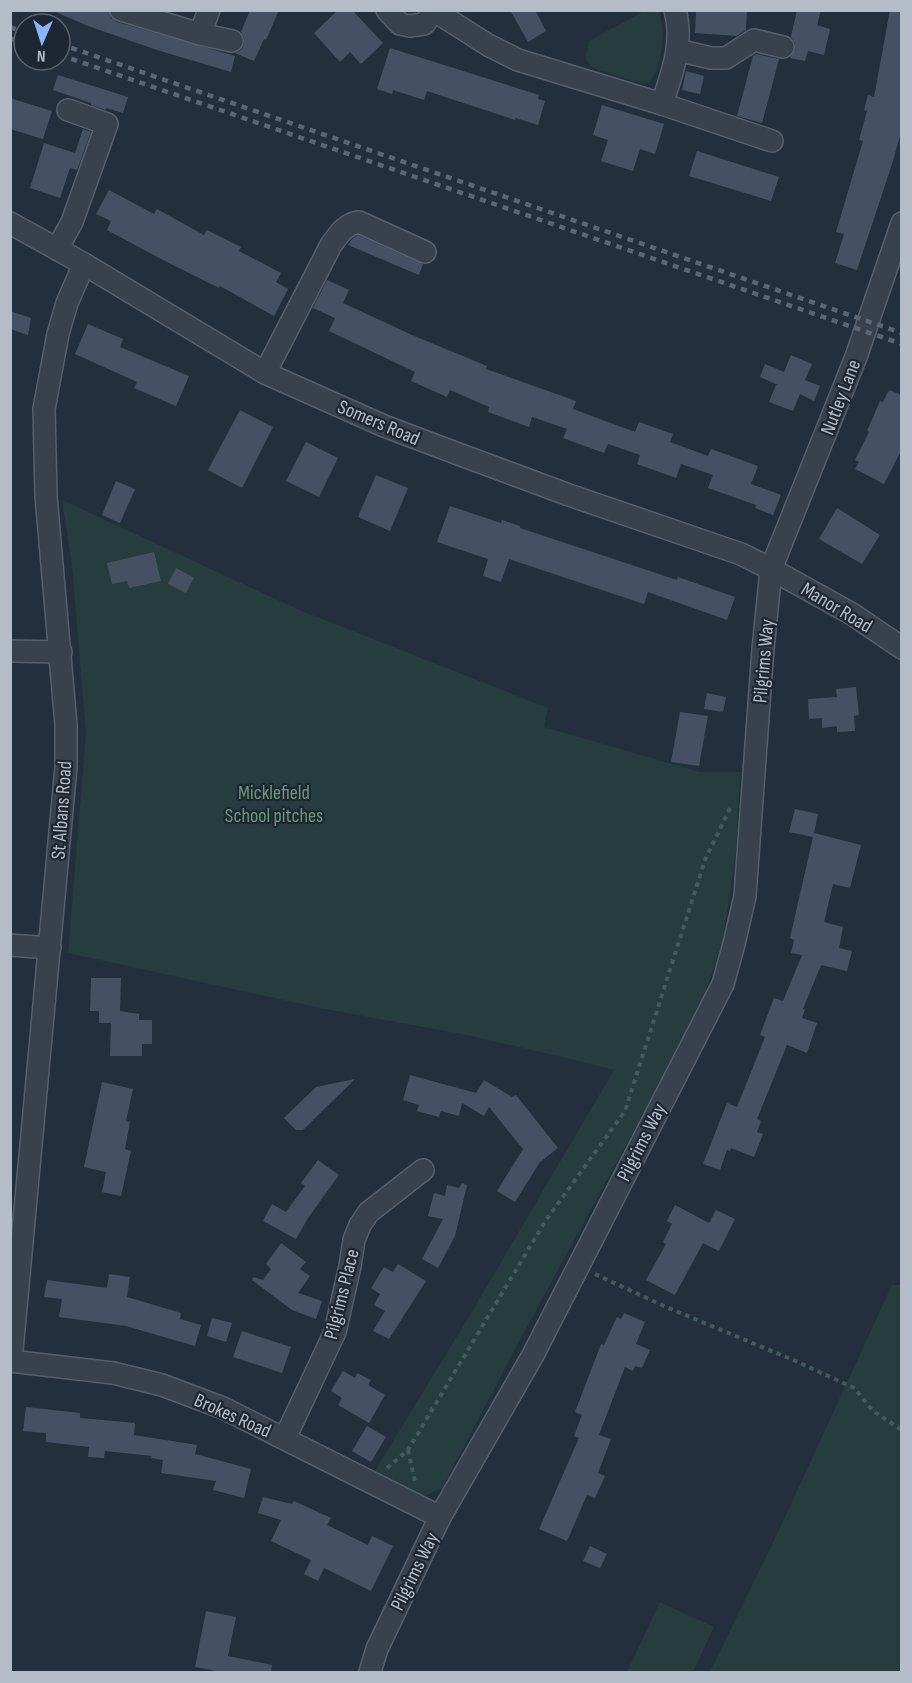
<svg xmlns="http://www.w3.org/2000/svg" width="912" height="1683" font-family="'Sofia Sans Condensed',sans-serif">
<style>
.green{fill:#263c3f}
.building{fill:#455162}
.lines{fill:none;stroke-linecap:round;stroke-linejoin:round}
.minor-casing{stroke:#565f6c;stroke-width:24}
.path{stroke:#44595c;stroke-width:4;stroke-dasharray:4.5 4.5;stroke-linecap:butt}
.minor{stroke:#38414e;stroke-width:21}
.rail{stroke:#5a6575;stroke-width:4.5;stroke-dasharray:6 6;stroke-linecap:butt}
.labels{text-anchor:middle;stroke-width:4.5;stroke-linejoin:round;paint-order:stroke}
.street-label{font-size:20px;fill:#b4bcc9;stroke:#1d2633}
.park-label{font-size:20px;fill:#6b9a76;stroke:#1d2633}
</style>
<rect width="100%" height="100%" fill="#242f3e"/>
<!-- green -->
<g class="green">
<path d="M644 11H659C666 34 663 62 650 82L641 83 632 81 592 67 585 58 589 41Z"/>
<polygon points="62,500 297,609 548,708 544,727 700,772 740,772 736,850 723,941 699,1011 521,1338 442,1488 427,1495 416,1497 373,1474 470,1315 614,1070 558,1056 467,1035 325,1009 68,953 86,734 72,565"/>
<polygon points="892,1285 902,1285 901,1672 710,1672 779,1530"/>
<polygon points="660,1602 714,1627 693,1672 627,1672"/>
</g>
<!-- building -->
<g class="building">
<polygon points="51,10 109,10 111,18 117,22 235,56 231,72 157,50 88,26"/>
<polygon points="250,10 279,10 266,40 264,39 254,61 235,53 241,50 244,44 244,38 241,32"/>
<polygon points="338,10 352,10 383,43 361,64 350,52 340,62 314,33"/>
<polygon points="510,10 535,10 546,31 528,42"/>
<polygon points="696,10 747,10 746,30 736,36 695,33"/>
<polygon points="797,10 821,10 817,25 830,29 824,55 808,51 805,61 790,58 795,49 795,43 791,37"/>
<polygon points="890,10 902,10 902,129 892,164 857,270 835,263 844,234 836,232 863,141 859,140 867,111 864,110 868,95 874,97"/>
<polygon points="390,48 539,95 538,99 545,101 538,125 516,118 515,120 427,91 424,100 393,90 392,94 377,89"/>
<polygon points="756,54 779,59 762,123 737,116 753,56"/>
<polygon points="686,71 704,76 700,94 682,90"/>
<polygon points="58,75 128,97 123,113 106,108 106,110 91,105 91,103 53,90"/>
<polygon points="10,98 52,111 43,139 10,129"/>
<polygon points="602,105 664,124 655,154 640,149 633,171 601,161 608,140 593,135"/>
<polygon points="83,129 91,132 77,170 70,168 60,198 30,188 44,143 75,153"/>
<polygon points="697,151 779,177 771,201 689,176"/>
<polygon points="109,190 154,214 157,209 204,235 207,230 241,247 239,251 281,273 276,282 288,289 274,316 220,286 219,288 163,260 107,230 111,221 96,214"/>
<polygon points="358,235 423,264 419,275 348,245 352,239"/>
<polygon points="327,280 349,290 343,303 412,335 487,366 486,369 576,401 573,409 635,432 639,422 673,434 670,442 708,456 711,449 758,466 751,484 781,495 773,515 755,508 756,505 708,488 713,475 681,464 676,478 637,464 640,455 608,444 604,453 563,438 567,429 532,417 529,427 488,412 489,407 450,390 447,397 411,381 415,372 329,331 335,318 313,308"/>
<polygon points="10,311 31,318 28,335 10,329"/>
<polygon points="88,324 123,339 120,347 189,376 176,406 134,388 137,382 75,354"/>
<polygon points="791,355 812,364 805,380 820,386 814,401 800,394 793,411 769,402 776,385 778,385 760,377 765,364 784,372"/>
<polygon points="889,390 902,395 902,449 884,484 855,469 859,462 855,460 869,432 867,431 880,401 883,402"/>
<polygon points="240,410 273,427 242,488 208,470"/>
<polygon points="306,442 338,458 319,497 286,481"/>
<polygon points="376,475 408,488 390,531 358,517"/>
<polygon points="116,481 135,489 120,523 102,515"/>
<polygon points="450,506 501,523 502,520 520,526 520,528 677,580 678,577 735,597 727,620 648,592 644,604 509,559 501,582 483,576 488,559 437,542"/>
<polygon points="837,508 880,535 862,564 819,539"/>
<polygon points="154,552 161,581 129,588 127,581 112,584 107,563"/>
<polygon points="176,568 194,578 186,593 168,584"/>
<polygon points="856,687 859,715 854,716 855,731 837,732 837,726 822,728 822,718 809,719 808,699 837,697 836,689"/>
<polygon points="707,693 726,697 723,712 704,709"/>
<polygon points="680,712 708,716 699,766 671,762"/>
<polygon points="795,809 818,814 814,833 861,845 850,888 833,884 824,922 843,927 839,948 852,951 847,971 821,965 803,1009 805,1010 802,1018 817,1023 807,1053 787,1045 757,1119 761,1121 757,1132 763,1134 754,1157 731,1148 730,1151 727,1150 720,1170 703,1164 727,1103 737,1107 765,1037 760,1035 774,998 783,1001 802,955 791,953 794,940 790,938 813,837 789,832"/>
<polygon points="91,978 121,978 120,1011 139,1014 139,1020 152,1020 152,1044 142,1044 142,1056 110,1056 111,1023 99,1023 99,1011 90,1011"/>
<polygon points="410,1075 476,1093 484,1080 512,1097 516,1095 558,1148 540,1162 515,1202 497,1191 523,1149 489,1107 484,1116 462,1103 459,1116 441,1111 439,1117 417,1111 419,1105 403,1100"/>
<polygon points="355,1079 303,1130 296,1130 284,1118 316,1087"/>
<polygon points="102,1082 133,1089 126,1121 130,1122 125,1149 131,1151 121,1196 102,1192 106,1172 84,1167"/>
<polygon points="318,1160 339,1175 308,1218 296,1239 263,1221 272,1204 286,1212 305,1186 301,1183"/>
<polygon points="462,1183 467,1185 455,1236 438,1268 422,1259 443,1219 428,1216 434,1193 445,1196 447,1185 459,1188"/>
<polygon points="675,1205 709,1223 716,1210 735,1219 719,1251 703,1243 675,1295 646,1280 666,1244 663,1242 672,1224 667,1221"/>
<polygon points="281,1243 306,1262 300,1269 310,1276 298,1293 322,1301 316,1319 292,1310 252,1280 253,1277 263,1280 271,1269 266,1264"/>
<polygon points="398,1264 426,1281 389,1339 373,1331 385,1311 374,1305 380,1294 371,1288 384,1267 393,1272"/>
<polygon points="109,1274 130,1277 127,1297 181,1313 180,1319 201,1325 195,1346 126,1326 59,1317 62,1299 44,1297 47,1280 107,1288"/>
<polygon points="624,1313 645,1322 636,1344 650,1350 642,1368 635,1366 633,1371 625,1367 599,1435 611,1439 598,1473 605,1476 595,1498 587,1495 567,1541 539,1529 579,1438 574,1436 582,1415 575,1412 601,1344 604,1345 617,1317 621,1319"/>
<polygon points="212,1318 232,1323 226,1342 207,1336"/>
<polygon points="242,1331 291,1347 282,1373 233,1357"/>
<polygon points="343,1371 355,1378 357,1373 371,1380 368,1385 385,1395 369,1423 338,1405 342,1398 331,1391"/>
<polygon points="26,1407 80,1413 80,1418 135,1423 134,1435 197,1445 195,1454 251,1469 244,1498 213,1490 216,1481 161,1473 163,1460 151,1458 152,1456 105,1451 104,1458 88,1457 89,1447 46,1442 46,1433 23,1431"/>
<polygon points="367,1426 386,1437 371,1462 352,1451"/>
<polygon points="263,1497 292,1504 294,1501 331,1518 327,1525 368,1545 372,1536 393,1546 371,1591 324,1568 318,1581 304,1574 311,1560 271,1541 281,1520 258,1513"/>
<polygon points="590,1546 607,1554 600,1568 583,1561"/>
<polygon points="206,1611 236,1617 228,1656 272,1665 271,1672 222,1672 195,1667"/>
</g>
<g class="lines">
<defs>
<g id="minor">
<polyline points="121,10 200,34 232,41"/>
<polyline points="387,10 400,24 410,26 424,24 434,11"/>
<polyline points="433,10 488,45 518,60 662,104"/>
<path d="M675 10C684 43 672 73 662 104L772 141"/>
<polyline points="200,34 209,10"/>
<polyline points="677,50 711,58 726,58 754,40 783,47"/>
<polyline points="10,223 84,264 265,373 384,426 453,452 569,495 741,554 771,569 852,614 902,648"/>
<polyline points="57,249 72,222 107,124 68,110"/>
<path d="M265 373 331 245C339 234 345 224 359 222L425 252"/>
<polyline points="10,651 61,652"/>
<polyline points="10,945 50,948"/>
<polyline points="10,1361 113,1373 162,1385 223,1408 440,1517"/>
<polyline points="11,1361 66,767 66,725 46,496 44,409 58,334 67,303 84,264"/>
<polyline points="285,1438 335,1332 350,1266 354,1240 360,1225 369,1212 423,1170"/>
<polyline points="370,1672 377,1649 440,1517 533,1355 723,984 734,944 745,896 763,649 771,569 856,357 902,223"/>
</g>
</defs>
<!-- minor casing -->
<use href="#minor" class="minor-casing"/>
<!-- path -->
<g class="path">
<polyline points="595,1274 666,1307 798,1362 854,1388 873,1411 902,1430"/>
<polyline points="408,1450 415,1482"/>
<polyline points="387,1468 408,1450 546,1220 625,1111 705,860 730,808"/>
</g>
<!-- minor -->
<use href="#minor" class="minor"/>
<!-- rail -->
<g class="rail">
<polyline points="10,27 24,32"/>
<polyline points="10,38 24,43"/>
<polyline points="60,44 902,333"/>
<polyline points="60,55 902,344"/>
</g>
</g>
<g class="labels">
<!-- street labels -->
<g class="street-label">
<text transform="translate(840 397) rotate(-69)" y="7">Nutley Lane</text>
<text transform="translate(379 422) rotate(23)" y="7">Somers Road</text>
<text transform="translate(837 607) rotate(31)" y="7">Manor Road</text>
<text transform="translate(763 661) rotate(-85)" y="7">Pilgrims Way</text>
<text transform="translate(61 810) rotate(-86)" y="7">St Albans Road</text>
<text transform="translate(641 1142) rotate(-63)" y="7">Pilgrims Way</text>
<text transform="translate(341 1294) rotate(-76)" y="7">Pilgrims Place</text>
<text transform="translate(233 1415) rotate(24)" y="7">Brokes Road</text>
<text transform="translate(414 1571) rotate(-64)" y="7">Pilgrims Way</text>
</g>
<!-- park labels -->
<g class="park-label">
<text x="274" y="799">Micklefield<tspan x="274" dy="23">School pitches</tspan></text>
</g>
</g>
<!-- border -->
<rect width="912" height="1683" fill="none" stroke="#b4bcc9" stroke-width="24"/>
<!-- north arrow -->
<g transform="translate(42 42) rotate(183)"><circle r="28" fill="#1d2633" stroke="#59626f" stroke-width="1.5"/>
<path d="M0-4.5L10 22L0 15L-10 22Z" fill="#8ab4f8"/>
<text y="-9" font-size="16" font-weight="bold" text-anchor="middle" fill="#b4bcc9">N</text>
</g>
</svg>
